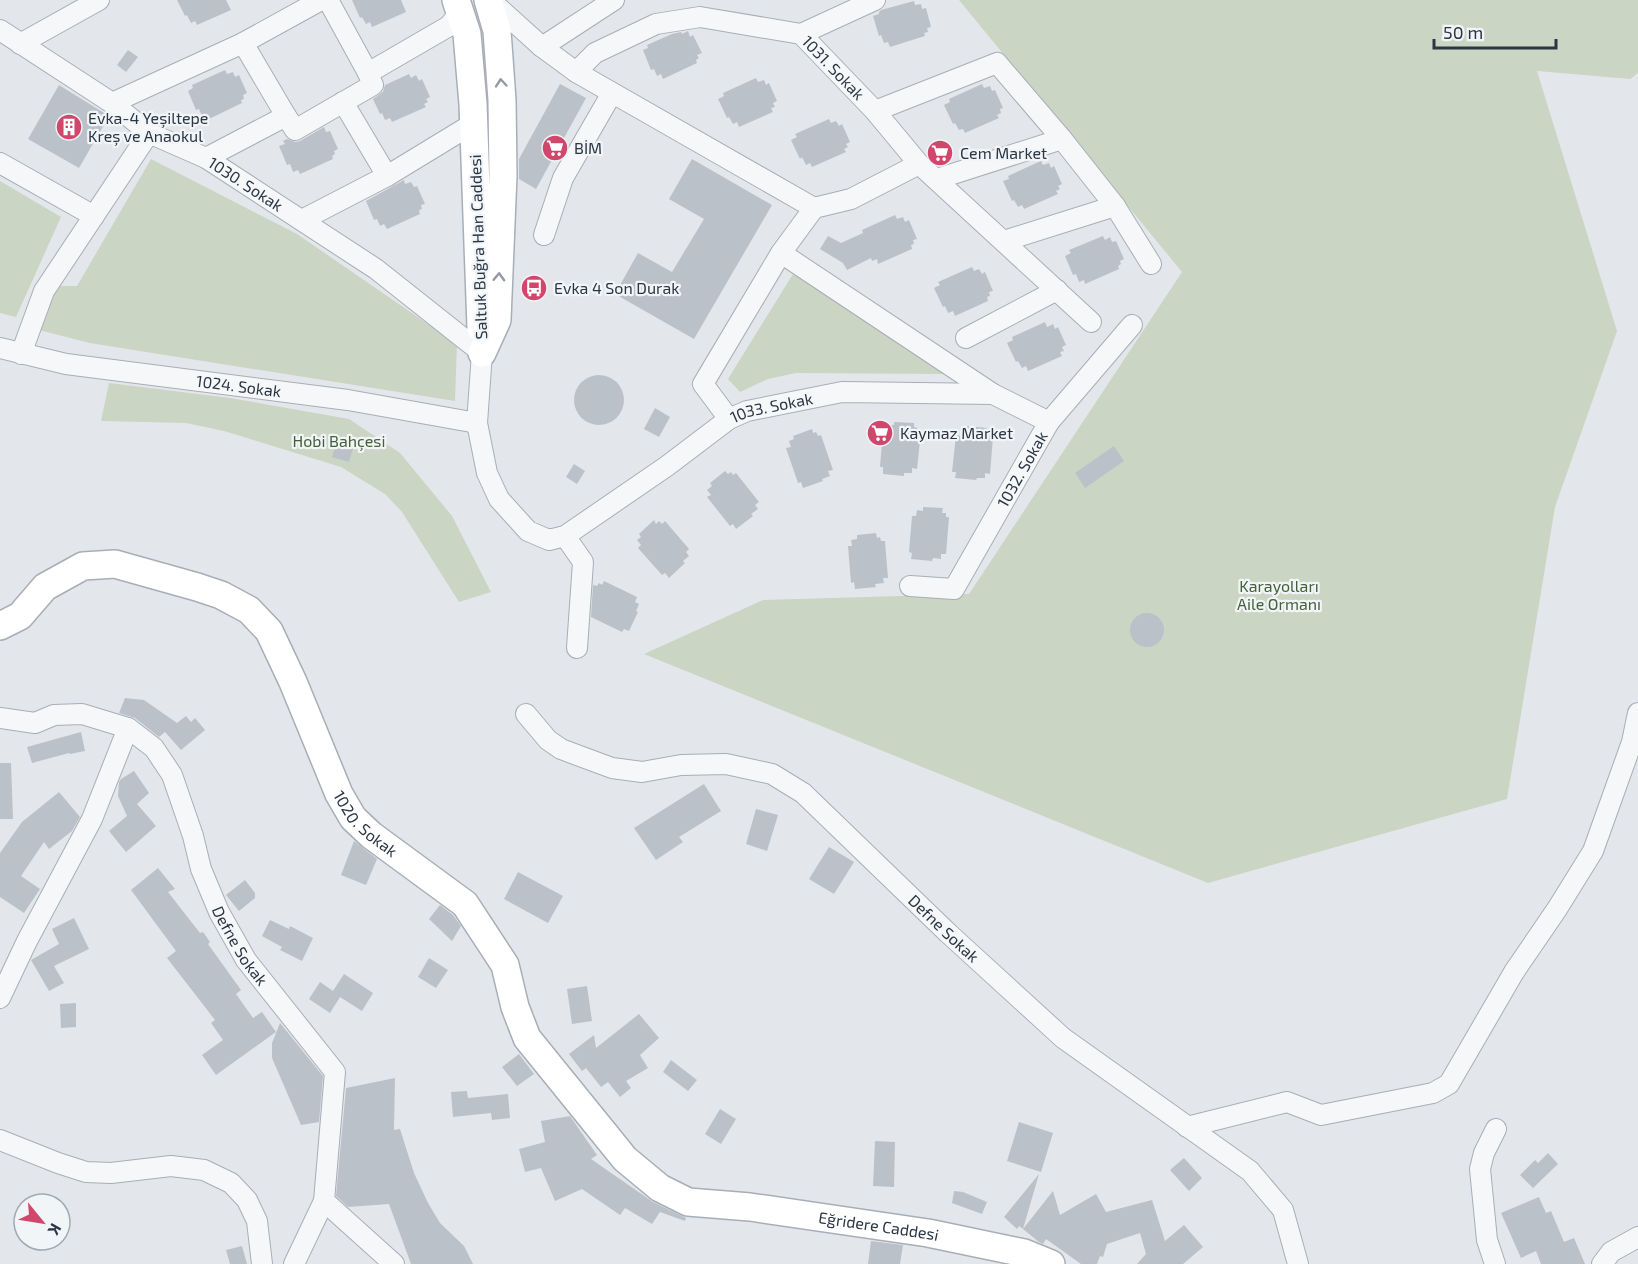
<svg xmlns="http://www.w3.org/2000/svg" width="1638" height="1264" font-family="'Exo 2',sans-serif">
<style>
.green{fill:#cad5c4}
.building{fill:#bac1c9}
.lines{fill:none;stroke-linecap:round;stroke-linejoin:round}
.street-casing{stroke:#a8aeb6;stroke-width:22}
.secondary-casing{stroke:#a8aeb6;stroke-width:30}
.street{stroke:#f6f7f9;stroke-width:20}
.secondary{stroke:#fff;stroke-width:27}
.oneway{stroke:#949aa2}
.labels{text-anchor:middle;stroke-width:4.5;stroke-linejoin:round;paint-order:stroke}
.street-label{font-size:16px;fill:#2a3644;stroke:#f2f5f8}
.poi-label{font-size:16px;fill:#2a3644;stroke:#f2f5f8;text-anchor:start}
.park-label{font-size:16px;fill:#436037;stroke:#f2f5f8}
</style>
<rect width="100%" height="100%" fill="#e3e7eb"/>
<!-- green -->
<g class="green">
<polygon points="959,0 1638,0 1638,73 1630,79 1537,71 1617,331 1555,507 1507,799 1208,883 644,654 763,600 969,594 1182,272"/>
<polygon points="151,159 297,234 457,344 455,401 90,343 39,330 58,286 77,286"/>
<polygon points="0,181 61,217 16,317 0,313"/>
<polygon points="793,274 948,374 796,373 768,379 740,392 728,379"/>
<polygon points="109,383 230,398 349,419 400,453 452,516 491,592 459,602 402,512 385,494 341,467 224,431 186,423 101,421"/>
</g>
<!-- building -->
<g class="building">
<polygon points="177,0 226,0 231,10 197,25 195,21 191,23 187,15 185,16"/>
<polygon points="352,0 401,0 406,12 372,27 370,22 366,24 362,17 360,18"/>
<polygon points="914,1 915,5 921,4 922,9 926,8 931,27 927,28 928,32 924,33 925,36 890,47 888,42 884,43 881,35 879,36 873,16 879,14 879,12 881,10"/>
<polygon points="688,31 690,37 693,35 702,53 697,55 699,58 696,60 697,63 663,79 661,74 657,76 654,69 651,70 643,50 648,48 647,45 672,34 681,32 682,34"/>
<polygon points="128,50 138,57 126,72 117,65"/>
<polygon points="225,70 227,74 233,72 235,77 239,75 247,93 243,95 244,99 241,100 242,103 209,119 207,114 202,116 199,109 196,110 188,91 193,88 192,85"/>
<polygon points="409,74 411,78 416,75 419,81 422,79 430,97 426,99 428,102 424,104 426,107 392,122 390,118 385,120 382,113 380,114 373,99 383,92 385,85"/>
<polygon points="756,78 758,82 764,80 766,85 769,83 777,101 773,103 775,107 771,108 773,112 739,127 737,122 733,124 729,117 727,118 718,99 724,96 723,93"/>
<polygon points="560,84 586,98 536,189 519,179 519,159"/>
<polygon points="982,84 984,88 990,86 992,91 995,90 1003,108 1000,109 1001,113 997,115 999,118 965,133 963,129 959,130 955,123 953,124 944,105 950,102 949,99"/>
<polygon points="59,85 109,116 79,168 28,139"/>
<polygon points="829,119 831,123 836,121 839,126 842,124 850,142 846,144 848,147 844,149 846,152 812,167 810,163 806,165 802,157 800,159 791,140 797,137 795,134"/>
<polygon points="324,127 326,132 330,131 338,149 334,151 335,154 332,156 333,159 300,174 298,170 293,172 290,164 287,165 279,146 285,144 283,141 287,139 295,142 300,141"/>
<polygon points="692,159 772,205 694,339 615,294 638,253 672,272 704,219 669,199"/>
<polygon points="1041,161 1043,165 1049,163 1051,168 1054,166 1062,184 1058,186 1060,189 1056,191 1058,194 1024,209 1022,205 1018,207 1014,200 1012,201 1003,181 1009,179 1008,176"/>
<polygon points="404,180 405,184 411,182 414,187 417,186 425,204 421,205 422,209 419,210 420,214 387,229 384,224 380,226 377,219 374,220 366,201"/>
<polygon points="895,215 897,219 903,217 905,222 909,220 917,239 913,240 914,244 911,245 912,249 878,264 877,259 872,261 871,258 847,270 843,263 820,249 828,236 841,243 863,233 862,230"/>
<polygon points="1103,236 1105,240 1110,237 1112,242 1116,241 1124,259 1120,261 1121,264 1118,266 1119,269 1085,284 1084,280 1079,282 1076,274 1073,275 1065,256 1071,253 1069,250"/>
<polygon points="972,267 974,271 979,269 982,274 985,272 993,291 989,292 990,296 987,297 988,301 955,316 953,311 948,313 945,306 943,307 934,288 940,285 938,282"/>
<polygon points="1045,322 1047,327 1053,324 1055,329 1058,327 1066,345 1062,347 1064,351 1060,352 1062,356 1028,371 1026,366 1022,368 1018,361 1016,362 1007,343 1013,340 1012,337"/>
<circle cx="599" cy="400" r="25"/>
<polygon points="655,408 670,417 659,437 644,429"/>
<polygon points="894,422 914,423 914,427 917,428 917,432 921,432 917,469 912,468 912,473 904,473 904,476 883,474 883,467 880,467 883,430 888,431 888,425 894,425"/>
<polygon points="967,426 987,428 986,432 990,433 990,437 993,437 990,474 985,473 985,478 977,478 976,480 955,478 956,472 952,472 956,435 961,436 961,430 967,430"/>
<polygon points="812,429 813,433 816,432 818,436 821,435 833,470 828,471 830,476 822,479 823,481 803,488 801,482 798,483 786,448 791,447 789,441 794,439 793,436"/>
<polygon points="338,437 355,441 349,462 332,457"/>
<polygon points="1114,446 1124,461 1085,488 1075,473"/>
<polygon points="574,464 585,471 577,484 566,477"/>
<polygon points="725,471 728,474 731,472 733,475 736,473 759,502 755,505 758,509 751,514 753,516 736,529 733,524 730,526 707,497 711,495 707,490 712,486 710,483"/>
<polygon points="923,507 943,508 942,513 946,513 946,517 949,517 946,554 941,554 941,559 933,558 932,561 911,559 912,553 909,552 912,516 916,516 917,510 923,511"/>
<polygon points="654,520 656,524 659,521 662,524 665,521 689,549 686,552 689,556 683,561 685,563 669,578 665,573 662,575 638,548 641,545 637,540 641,537 639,534"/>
<polygon points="876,533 877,538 880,537 881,541 885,541 888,578 883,578 884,583 875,584 876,587 855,589 854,582 851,583 848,546 852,546 851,540 857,539 857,535"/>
<polygon points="604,581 637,597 635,602 639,604 636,611 638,612 629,631 624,629 622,632 591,617 593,585 597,586 599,583 602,585"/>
<circle cx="1147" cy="630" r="17"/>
<polygon points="125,698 144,700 177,723 186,716 191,722 195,718 205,730 181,750 165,732 159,737 135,718 119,713"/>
<polygon points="81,732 85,751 70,754 69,753 32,763 27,747"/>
<polygon points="0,763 11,763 13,819 0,819"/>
<polygon points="134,771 149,793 137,804 156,826 126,852 109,831 127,816 118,796 119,782 121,779"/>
<polygon points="704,784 721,811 679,837 683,842 656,860 634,828"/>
<polygon points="59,792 80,817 72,831 49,849 44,842 21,876 40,889 24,913 0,897 0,853 22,822"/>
<polygon points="756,809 778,815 767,851 746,844"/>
<polygon points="354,841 377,859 366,885 341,875"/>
<polygon points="829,847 854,862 834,894 809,879"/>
<polygon points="158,868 175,889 168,892 200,933 203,932 210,942 208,944 241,990 236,994 253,1018 262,1012 276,1032 216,1075 202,1055 223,1040 211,1023 215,1020 167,958 176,951 131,890"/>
<polygon points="518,872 563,896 548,923 504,899"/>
<polygon points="245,880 255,893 255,898 239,911 226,895"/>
<polygon points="440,905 453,915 461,926 452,941 429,919"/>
<polygon points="74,918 89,949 54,966 64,983 49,991 31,960 59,944 52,929"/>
<polygon points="270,920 289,929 290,926 313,938 302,961 280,950 282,947 262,936"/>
<polygon points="429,958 448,970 436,988 418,977"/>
<polygon points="344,974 373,993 362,1011 340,997 330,1013 309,999 320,982 333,991"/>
<polygon points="587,986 592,1021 572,1024 567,989"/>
<polygon points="76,1003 76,1027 61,1028 60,1004"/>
<polygon points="639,1014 659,1038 640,1055 648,1068 626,1081 631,1088 620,1097 608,1082 601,1087 586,1068 582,1071 569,1054 594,1035 596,1048"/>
<polygon points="280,1023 323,1076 319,1122 301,1125 272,1058 272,1043"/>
<polygon points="519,1054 534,1074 517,1086 502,1067"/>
<polygon points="671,1060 697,1080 688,1091 663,1072"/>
<polygon points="395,1078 394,1130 400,1129 414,1173 428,1203 440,1223 464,1246 473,1264 411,1264 389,1204 348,1207 336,1196 346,1088"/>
<polygon points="467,1091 468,1098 508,1094 510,1118 492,1120 491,1113 453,1117 451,1092"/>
<polygon points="720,1109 736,1119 721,1144 705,1134"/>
<polygon points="570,1116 597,1155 591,1159 653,1202 686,1218 685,1221 660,1212 652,1224 625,1208 620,1215 582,1189 555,1201 541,1168 525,1172 519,1149 545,1142 541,1121"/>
<polygon points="1019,1122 1053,1133 1041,1172 1007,1161"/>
<polygon points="875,1141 895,1142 894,1187 873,1186"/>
<polygon points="1548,1153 1558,1164 1533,1188 1520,1175 1535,1160 1538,1163"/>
<polygon points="1184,1158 1202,1178 1189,1191 1170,1170"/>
<polygon points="1039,1174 1023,1229 1019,1226 1017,1229 1004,1217"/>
<polygon points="954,1191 963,1192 987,1202 982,1214 952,1203"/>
<polygon points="1053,1191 1060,1215 1096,1194 1106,1212 1152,1200 1165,1241 1184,1225 1203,1247 1183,1264 1137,1264 1146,1254 1140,1233 1107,1244 1103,1257 1100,1256 1097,1264 1081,1264 1046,1239 1043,1244 1039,1242 1023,1229"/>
<polygon points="1539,1197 1546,1213 1551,1211 1564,1242 1574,1238 1585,1264 1541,1264 1536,1251 1521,1258 1501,1213"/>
<polygon points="871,1241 903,1245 900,1264 868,1264"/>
<polygon points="242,1246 247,1264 230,1264 226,1250"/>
</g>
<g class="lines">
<defs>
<g id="street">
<polyline points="328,0 368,73"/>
<polyline points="490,0 542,47 576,72 814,208"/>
<path id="s1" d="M0 30 112 103 149 133 206 158 376 269 482 353 477 423 487 473 499 499 528 531 549 540 565 536 667 466 729 419 747 411 842 392 993 394 1049 422"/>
<polyline points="801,34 875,0"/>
<polyline points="243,43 286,116"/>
<polyline points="20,44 99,0"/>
<polyline points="542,47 614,0"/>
<path id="s2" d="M576 72 595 53 656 24 700 17 801 34 875 111 919 164 1091 322"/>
<polyline points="343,102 387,176"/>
<polyline points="112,103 243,43 321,0"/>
<polyline points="875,111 997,63 1062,139 1115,206 1151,264"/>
<polyline points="206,158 286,116 295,130 373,85 368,73 449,26 460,12"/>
<polyline points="0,163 94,216"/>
<polyline points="937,179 1062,139"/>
<polyline points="302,220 387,176 474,123"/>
<polyline points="544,235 563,178 612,93"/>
<polyline points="1004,241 1115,206"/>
<polyline points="781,253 993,394"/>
<polyline points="966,338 1057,290"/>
<path id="s3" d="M0 348 66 364 348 400 477 423"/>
<polyline points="21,354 44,291 149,133"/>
<polyline points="729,419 703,384 781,253 814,208 851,199 919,164"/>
<polyline points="565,536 583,562 577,648"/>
<path id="s4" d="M910 586 954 589 1049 422 1132 325"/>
<path id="s5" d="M526 714 548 740 561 749 612 768 642 772 681 765 726 764 772 774 803 793 948 933 1063 1038 1250 1171 1283 1210 1298 1264"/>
<path id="s6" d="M0 718 35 723 54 715 82 714 128 728 154 748 172 775 193 836 201 869 219 912 246 960 335 1072 324 1201 394 1264"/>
<polyline points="0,998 27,941 92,819 128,728"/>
<polyline points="1187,1127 1287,1102 1321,1115 1433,1093 1449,1084 1514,972 1557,909 1593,851 1632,742 1638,713"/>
<polyline points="0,1140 58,1163 86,1172 111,1173 171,1166 204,1170 231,1183 247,1200 257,1221 262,1264"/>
<polyline points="294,1264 324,1201"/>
<polyline points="1495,1264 1487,1240 1480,1169 1484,1153 1496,1129"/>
<polyline points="1602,1264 1611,1252 1638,1237"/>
</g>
<g id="secondary">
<polyline points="456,0 467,34 473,104 481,328"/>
<polyline points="482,353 497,320 503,175 502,100 497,31 488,0"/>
<path id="s7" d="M0 626 20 616 45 587 83 566 115 564 197 587 221 595 249 610 269 631 293 682 339 794 353 818 371 835 465 904 505 965 515 1007 527 1038 625 1159 660 1188 688 1202 750 1207 928 1233 1024 1253 1051 1264"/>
</g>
</defs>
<!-- street casing -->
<use href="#street" class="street-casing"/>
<!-- secondary casing -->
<use href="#secondary" class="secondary-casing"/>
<!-- street -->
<use href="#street" class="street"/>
<!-- secondary -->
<use href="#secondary" class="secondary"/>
</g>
<!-- one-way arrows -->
<defs><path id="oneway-chevron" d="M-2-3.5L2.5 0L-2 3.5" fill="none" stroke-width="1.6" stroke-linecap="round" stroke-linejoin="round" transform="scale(1.5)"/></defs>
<g class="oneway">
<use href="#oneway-chevron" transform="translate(501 83) rotate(-95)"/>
<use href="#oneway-chevron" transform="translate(499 277) rotate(-88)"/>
</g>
<!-- icons -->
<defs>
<symbol id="building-disc" viewBox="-11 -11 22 22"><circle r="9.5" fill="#d1476c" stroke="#f2f5f8"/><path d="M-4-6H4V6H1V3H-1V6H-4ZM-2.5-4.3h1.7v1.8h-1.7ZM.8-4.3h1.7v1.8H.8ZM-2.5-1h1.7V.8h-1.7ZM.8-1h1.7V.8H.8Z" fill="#fff"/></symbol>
<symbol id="supermarket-disc" viewBox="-11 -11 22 22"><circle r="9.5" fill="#d1476c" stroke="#f2f5f8"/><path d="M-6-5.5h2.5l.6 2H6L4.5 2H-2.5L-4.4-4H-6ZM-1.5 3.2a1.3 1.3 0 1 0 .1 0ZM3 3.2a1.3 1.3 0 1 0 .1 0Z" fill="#fff"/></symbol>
<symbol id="bus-disc" viewBox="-11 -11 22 22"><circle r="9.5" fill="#d1476c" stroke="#f2f5f8"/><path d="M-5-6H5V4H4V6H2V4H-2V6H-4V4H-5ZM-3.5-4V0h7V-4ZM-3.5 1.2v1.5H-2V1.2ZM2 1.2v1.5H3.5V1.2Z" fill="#fff"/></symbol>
</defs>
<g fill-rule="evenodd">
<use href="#building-disc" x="54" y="112" width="30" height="30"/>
<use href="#supermarket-disc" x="540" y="133" width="30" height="30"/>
<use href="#supermarket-disc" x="925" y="138" width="30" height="30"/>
<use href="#bus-disc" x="519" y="273" width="30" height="30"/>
<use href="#supermarket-disc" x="865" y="418" width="30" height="30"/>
</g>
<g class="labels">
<!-- street labels -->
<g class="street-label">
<text dy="6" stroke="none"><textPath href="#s2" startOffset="288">1031. Sokak</textPath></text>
<text dy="6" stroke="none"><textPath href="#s1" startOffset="291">1030. Sokak</textPath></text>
<text transform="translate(478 247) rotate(-92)" y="6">Saltuk Buğra Han Caddesi</text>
<text dy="6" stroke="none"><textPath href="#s3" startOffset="242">1024. Sokak</textPath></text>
<text dy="6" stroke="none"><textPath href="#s1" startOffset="1060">1033. Sokak</textPath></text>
<text dy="6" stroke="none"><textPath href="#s4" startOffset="182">1032. Sokak</textPath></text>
<text dy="6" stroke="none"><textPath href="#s7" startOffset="525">1020. Sokak</textPath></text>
<text dy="6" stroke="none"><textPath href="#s5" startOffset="498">Defne Sokak</textPath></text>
<text dy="6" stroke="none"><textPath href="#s6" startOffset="382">Defne Sokak</textPath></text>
<text dy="6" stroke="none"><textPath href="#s7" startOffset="1228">Eğridere Caddesi</textPath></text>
</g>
<!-- poi labels -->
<g class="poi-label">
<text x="88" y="124">Evka-4 Yeşiltepe<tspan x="88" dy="18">Kreş ve Anaokul</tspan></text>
<text x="574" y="154">BİM</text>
<text x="960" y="159">Cem Market</text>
<text x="554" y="294">Evka 4 Son Durak</text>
<text x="900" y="439">Kaymaz Market</text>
</g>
<!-- park labels -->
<g class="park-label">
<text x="339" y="447">Hobi Bahçesi</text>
<text x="1279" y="592">Karayolları<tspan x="1279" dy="18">Aile Ormanı</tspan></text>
</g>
</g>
<!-- north arrow -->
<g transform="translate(42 1222) rotate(120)"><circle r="28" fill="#f2f5f8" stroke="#a2a9b0" stroke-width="1.5"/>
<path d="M0-4.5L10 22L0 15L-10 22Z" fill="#d1476c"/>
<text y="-9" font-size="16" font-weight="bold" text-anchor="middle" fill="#2a3644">K</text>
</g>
<!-- scale -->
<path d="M1434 39v9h122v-9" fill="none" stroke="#2a3644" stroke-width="3"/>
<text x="1443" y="39" font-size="18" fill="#2a3644" stroke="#f2f5f8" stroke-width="4.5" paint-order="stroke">50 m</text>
</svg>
